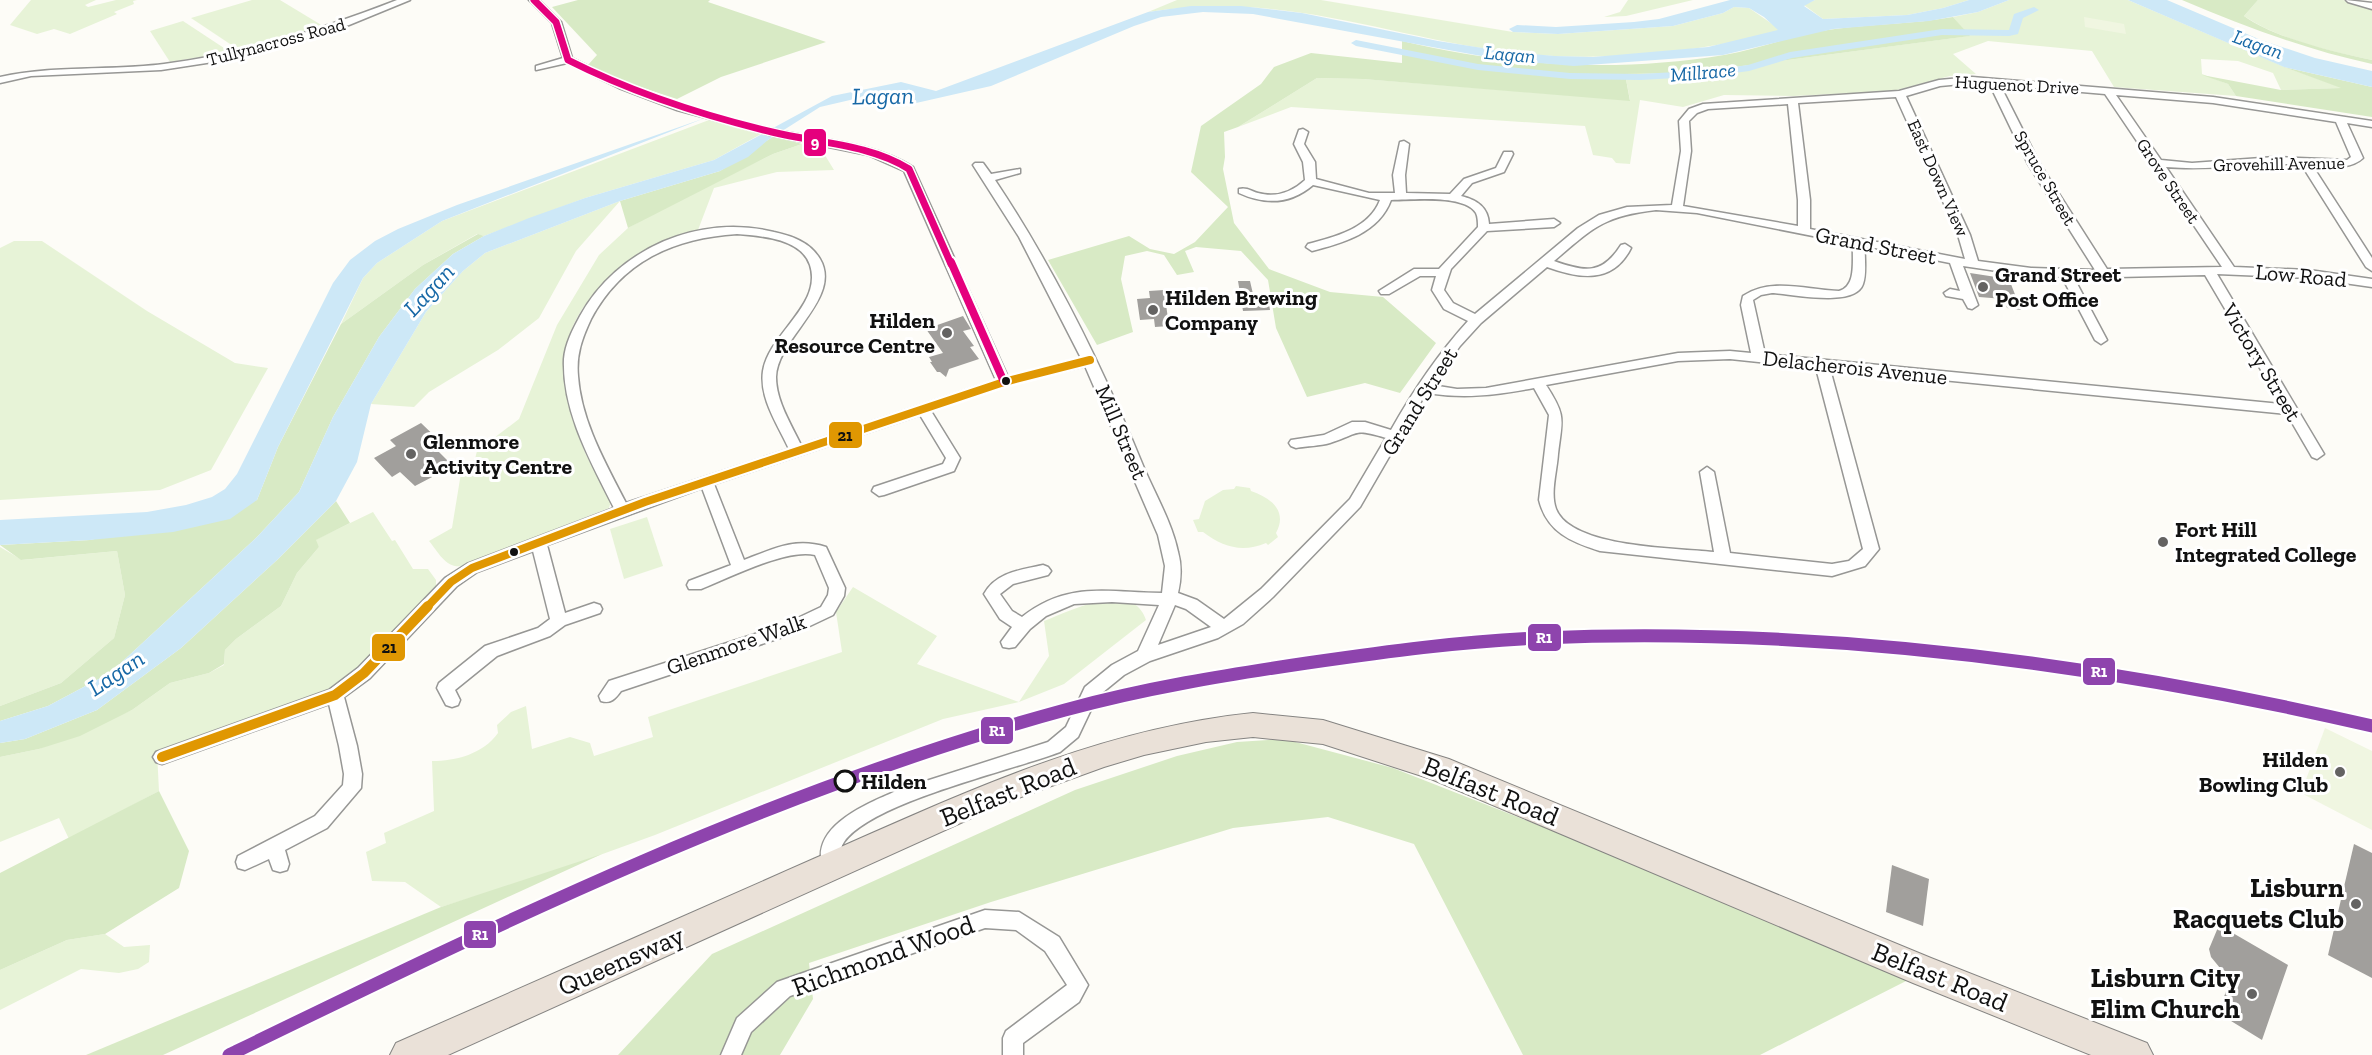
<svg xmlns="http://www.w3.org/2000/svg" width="2372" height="1055" font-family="'Zilla Slab',serif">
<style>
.green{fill:#e7f3d7}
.forest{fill:#d8eac5}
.pitch{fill:#f0f6e1}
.water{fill:#cde8f7}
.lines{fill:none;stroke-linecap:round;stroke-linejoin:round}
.canal{fill:#cde8f7;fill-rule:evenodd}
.building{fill:#a19f9c}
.street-casing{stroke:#979795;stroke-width:3}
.highway-casing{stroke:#858482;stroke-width:2}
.street{fill:#fffffe;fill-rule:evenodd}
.highway{fill:#eae1d8;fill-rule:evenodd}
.bus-1-far1-casing{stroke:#fff;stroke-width:13}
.bus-1-casing{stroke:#fff;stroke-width:15}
.bus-2-far1-casing{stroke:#fff;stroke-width:10}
.bus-2-casing{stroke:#fff;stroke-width:13}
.bus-1-far1{stroke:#e09702;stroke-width:8}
.bus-1{stroke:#e09702;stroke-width:10}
.bus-2-far1{stroke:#e5007d;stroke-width:7}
.bus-2{stroke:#e5007d;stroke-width:8}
.rail-1-casing{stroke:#fff;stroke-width:17}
.rail-1{stroke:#8e44ad;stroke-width:13}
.poi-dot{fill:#646362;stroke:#fff;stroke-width:2}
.bus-dot{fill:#111;stroke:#fff;stroke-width:2}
.stop-dot{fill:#fff;stroke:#111;stroke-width:3}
.labels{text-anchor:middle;stroke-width:6;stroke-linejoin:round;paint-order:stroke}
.far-street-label{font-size:18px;fill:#111;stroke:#fff}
.far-water-label{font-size:20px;font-style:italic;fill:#1768a6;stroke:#fff}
.street-label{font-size:22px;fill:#111;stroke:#fff}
.poi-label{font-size:22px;font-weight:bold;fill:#111;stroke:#fff;text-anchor:start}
.stop-label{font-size:22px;font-weight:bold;fill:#111;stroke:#fff;text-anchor:start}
.water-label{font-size:24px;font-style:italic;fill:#1768a6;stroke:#fff}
.near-street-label{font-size:27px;fill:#111;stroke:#fff}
.near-poi-label{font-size:27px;font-weight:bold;fill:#111;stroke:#fff;text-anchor:end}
.line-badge{stroke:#fff;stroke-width:2}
.badge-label{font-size:16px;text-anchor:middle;font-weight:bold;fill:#fff}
.pale-badge-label{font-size:16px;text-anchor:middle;font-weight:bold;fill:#111}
</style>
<rect width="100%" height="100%" fill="#fdfcf7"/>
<!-- green -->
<g class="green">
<polygon points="31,0 96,0 85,5 88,7 116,0 137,0 133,1 134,4 114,12 117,14 70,34 54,29 37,34 10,25"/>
<polygon points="252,0 280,0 323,26 243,49 236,48 191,18"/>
<path d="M1177 0H1321L1513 32 1558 34 1673 26 1723 13 1734 7 1749 8 1778 28 1779 31C1696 54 1593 63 1508 52 1428 42 1351 17 1271 9 1229 5 1189 6 1148 12Z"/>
<polygon points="1628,0 1693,0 1626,16 1604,17 1620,12"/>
<polygon points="1815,0 1969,0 1943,8 1907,15 1823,19 1804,5"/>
<polygon points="2009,0 2128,0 2287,68 2343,88 2281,90 2273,73 2238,61 2201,59 2202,74 2228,84 2236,96 2114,87 2092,51 1988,41 1953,54 1976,74 1950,76 1893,91 1793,96 1724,95 1683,107 1640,100 1630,164 1616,163 1612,158 1593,155 1585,126 1291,107 1238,127 1317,78 1363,79 1630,100 1625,74 1689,73 1969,36 1953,17 1978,12"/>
<path d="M2258 0H2343L2372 8V60C2330 51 2280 40 2244 16Z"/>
<polygon points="183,21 227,50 224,53 170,62 150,31"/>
<polygon points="709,120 761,134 714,160 585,198 484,236 477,234 423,265 341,324 363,278 377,263 442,221"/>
<path d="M802 144 820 147 834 170 777 172 714 188 698 230C639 247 565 296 564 366 564 396 575 427 586 455 593 470 616 491 609 508L463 566C446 569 439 553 429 541L452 528 461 473 475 459 477 451 519 419 557 325 599 255 628 228 669 205 773 154Z"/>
<polygon points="620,201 576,251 539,318 498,350 429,392 414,407 371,404 426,312 463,271 485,253"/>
<polygon points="14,241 42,241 147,311 235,363 268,368 211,470 160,490 0,500 0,248"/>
<path d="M1236 486 1250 488 1251 491C1271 498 1288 511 1276 533L1278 537 1268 545 1266 543C1242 553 1223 547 1203 532H1198L1193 520 1199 519 1205 501 1223 490 1234 489Z"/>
<polygon points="373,512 392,541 395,540 413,569 428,569 436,580 436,587 356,671 328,691 157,752 159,791 69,839 59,818 0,842 0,757 39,749 132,710 170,683 209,673 224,665 225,650 236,639 281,606 297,573 319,547 315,540"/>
<polygon points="647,517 663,566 624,579 610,529"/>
<polygon points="0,547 22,560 117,551 125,595 114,638 61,683 0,706"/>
<path d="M853 587 937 636 917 664 1019 702 1049 656 1044 621C1072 610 1133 579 1146 620L1064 684 1019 702 943 719 655 835 542 876 441 907 405 882 372 881 366 852 386 843 384 833 434 811 432 761C456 761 483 754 498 733L497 725 511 712 526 706 532 749 570 737 590 743 594 756 653 737 648 717 842 652 836 612Z"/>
<polygon points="105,934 124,947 150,945 149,962 138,969 119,973 81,969 0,1010 0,970 67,940"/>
</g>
<!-- forest -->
<g class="forest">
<polygon points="578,0 710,0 708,2 826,42 721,77 677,99 606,76 587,66 597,55 552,7"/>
<path d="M2182 0H2258L2244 16C2274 38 2335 52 2372 60V64C2306 50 2244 26 2182 0Z"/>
<path d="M1953 17 1970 36 1689 73 1625 74 1630 101 1363 79 1317 78 1238 127 1224 132 1225 157 1223 169 1234 223 1269 269 1330 292 1383 297 1436 343 1400 393 1365 383 1307 397 1276 328 1268 280 1241 251 1196 247 1185 251 1194 272 1177 275 1164 255 1147 251 1125 256 1121 279 1133 332 1097 345 1048 260 1129 236 1150 249 1174 254 1195 242 1228 207 1191 172 1201 126 1261 84 1274 67 1311 53 1402 63V41C1507 66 1616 73 1724 55 1761 49 1797 33 1835 29 1874 24 1914 24 1953 17Z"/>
<polygon points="2284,67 2372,87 2372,117 2236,96 2228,84 2202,75 2281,90 2341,88"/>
<polygon points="774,136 802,144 773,154 628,228 620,201 720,171"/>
<polygon points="478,234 484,236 453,254 415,289 379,337 333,417 299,492 257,537 110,673 48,706 0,721 0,706 61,683 114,638 125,595 117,551 21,560 0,545 90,540 257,500 278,447 341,324 423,265"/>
<polygon points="336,501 350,523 316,540 319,547 297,573 281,606 236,639 225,650 224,664 209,673 170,683 132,710 80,736 39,749 0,757 0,743 25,739 97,710 181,648 277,560"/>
<polygon points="1284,739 1393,768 1640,865 1910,979 1760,1055 1523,1055 1414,844 1328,817 1233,828 991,902 809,963 813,999 780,1055 618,1055 712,954 1075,790 1177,756 1237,742"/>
<polygon points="159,791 189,851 179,888 105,934 67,940 0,970 0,873"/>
<polygon points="602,854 163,1055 86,1055 441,907"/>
</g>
<!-- pitch -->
<g class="pitch">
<polygon points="2084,17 2124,24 2126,34 2085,27"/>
<polygon points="2325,728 2372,751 2372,830 2301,793"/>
</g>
<!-- water -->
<g class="water">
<polygon points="1730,0 1815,0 1804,6 1823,19 1907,15 1943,8 1969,0 2009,0 1978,12 1929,21 1833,29 1723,55 1574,66 1503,60 1253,14 1203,12 1161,17 1134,26 991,86 903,106 863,97 820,107 768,140 748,157 720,171 620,201 485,253 463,271 426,312 371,404 357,462 336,501 277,560 181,648 97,710 25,739 0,743 0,721 48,706 110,673 257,537 299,492 333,417 379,337 415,289 453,254 484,236 529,218 585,198 714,160 832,96 901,82 936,91 1148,12 1191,6 1241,6 1302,13 1438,41 1508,52 1555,56 1593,57 1708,47 1778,30 1764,17 1749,8 1734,7 1723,13 1673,26 1558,34 1513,32 1509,29 1517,25 1556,27 1634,22 1659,19"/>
<polygon points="2128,0 2167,0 2261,40 2315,58 2372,71 2372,87 2284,67"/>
<polygon points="705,118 442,221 377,263 363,278 278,447 257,500 230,519 173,532 90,540 0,545 0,520 147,512 186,505 212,497 225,489 237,474 333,283 350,260 375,241 398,229 457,205"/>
</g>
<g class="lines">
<!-- canal -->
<polygon class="canal" points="2034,7 2039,10 2023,18 2018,34 2009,36 1942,35 1792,58 1749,71 1712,76 1640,80 1570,79 1478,70 1356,46 1351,43 1356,40 1478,64 1570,73 1640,74 1712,70 1748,65 1790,52 1942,29 2009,30 2014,14"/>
</g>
<!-- building -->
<g class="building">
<polygon points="1970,273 2009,279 2021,310 2007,308 2004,299 1979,297"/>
<polygon points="1238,281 1250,281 1253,294 1267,293 1270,310 1243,311"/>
<polygon points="1164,290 1169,326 1155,327 1154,319 1140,320 1137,299 1150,298 1149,291"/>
<polygon points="963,316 971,329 963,331 974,346 970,347 979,359 949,369 946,377 940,372 937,372 930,362 932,362 929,357 943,353 926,329"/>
<polygon points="421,423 446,447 438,451 453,466 415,486 400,472 392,477 374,458 396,446 390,440"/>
<polygon points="2354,844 2372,853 2372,978 2328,955"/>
<polygon points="1892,865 1929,879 1923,926 1886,912"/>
<polygon points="2219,925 2288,965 2262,1040 2218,1013 2232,975 2220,968 2211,957 2209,949"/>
</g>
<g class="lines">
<defs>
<g id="street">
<path d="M397 0H410L349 25 239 58 161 70 31 76 0 83V77C54 65 109 71 164 64 246 53 320 30 397 0Z"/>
<path d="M529 0H539L561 22 572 58C636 91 702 113 772 129 818 140 871 141 913 167L1008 377 1081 358 1019 237 973 165 975 163H983L991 174 1020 169V173L995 180C1055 270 1103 368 1144 468 1156 496 1172 523 1178 552 1182 566 1181 580 1178 593L1197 600 1224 619 1261 589 1350 499 1386 438C1352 428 1361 433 1330 443 1320 446 1307 446 1296 448L1291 446 1289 443 1291 440 1324 435 1352 422H1365L1391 430C1413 391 1437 355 1468 321L1444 309 1432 290 1436 276H1420L1389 294H1381L1379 291 1414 269H1439L1478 227C1478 223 1478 217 1476 213 1464 194 1411 200 1391 200 1379 233 1343 243 1312 251L1306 247 1308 244C1334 237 1369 229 1380 200L1313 185C1291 204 1265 205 1239 193V189C1247 187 1251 191 1258 193 1276 198 1292 192 1305 180L1303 162 1294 144 1299 130 1303 129 1308 132 1304 144 1315 162 1316 179 1369 193H1395L1393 175 1400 142 1404 141 1409 144 1405 175 1406 193 1450 194 1464 179 1496 168 1504 152H1512L1513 154 1504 172 1472 183 1461 196C1477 200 1488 207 1489 224L1554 219 1560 223 1554 227 1487 231 1451 269 1444 290 1453 303 1475 314 1578 228 1599 215 1627 207 1672 205 1681 151 1679 121 1689 109 1703 104 1899 91 1939 80 1972 77 2213 97 2372 121V127L2347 123 2363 158C2349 171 2329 166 2312 165L2372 258V271L2366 267 2301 164C2255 163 2211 171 2166 167L2234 267 2309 270 2372 279V287L2309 278 2217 274 2324 454 2317 459 2312 457 2287 414 1830 369 1879 549 1865 566 1832 576 1600 551C1571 542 1547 532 1539 500L1549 415 1534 388C1495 395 1466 399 1426 393L1360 507 1273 597 1243 624 1218 638 1150 661 1124 675 1097 697 1078 737 1060 752C1010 771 872 802 844 842 837 852 843 863 839 873L832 875 825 873C804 827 869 803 901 789L1048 742 1066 727 1085 687 1112 665 1138 651 1159 605 1112 602 1074 604 1046 616 1030 629 1015 647 1009 648 1003 647 1001 642 1012 627 1000 619 984 594C996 572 1021 570 1043 565L1048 567 1051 571 1048 575 1013 584 1000 594 1012 611 1022 617C1069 580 1109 593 1162 593L1165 566 1158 535 1085 366 1008 385 931 411 960 458 954 471 884 495 879 496 872 491 874 487 943 464 946 458 920 415 714 484 744 560C773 549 795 537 826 547L845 588 844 596 833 615 795 633 621 691C615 699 611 704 601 701L599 696 609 681 783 625 821 607 828 595 829 588 815 555C787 548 729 578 701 589H689L687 585 689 581 731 565 702 488 547 545 565 613 594 603 600 605 602 609 600 613 565 625 550 636 497 656 455 690 460 700 458 705 452 707 446 705 437 688 439 683 485 646 538 628 550 619 533 551 477 572 457 586 370 678 344 697 357 746 362 774 361 788 327 828 285 850 289 864 287 870 280 872 273 870 269 859 245 870 238 868 236 862 238 856 315 816 343 785 344 774 339 746 329 704 162 764 156 762 153 757 156 752 329 690 358 668 445 578 467 564 614 508C591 462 562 412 564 359 565 344 573 329 580 316 617 249 699 213 774 232 792 236 810 242 820 259 843 298 777 338 776 377 776 401 791 424 801 445L996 380 904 171 868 155 770 135 677 110 619 88 567 63 536 70V66L563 58 552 23ZM1972 83 1990 85 2028 164 2095 270 2031 268 1978 261 1970 235 1906 96 1940 86ZM2000 85 2105 94 2222 267 2107 269 2040 164ZM2116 95 2213 103 2336 122 2351 157 2347 160 2275 157 2192 163 2161 160ZM1896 97 1958 235 1965 259 1810 229V200L1798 103ZM1788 104 1798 200V226L1683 206 1691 151 1689 121 1697 113 1708 109ZM1656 210 1697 213 1853 244C1852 260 1857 286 1839 291 1808 290 1771 277 1743 296L1741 305 1751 353 1730 351 1678 353 1486 388 1457 389 1432 385 1460 346 1481 323 1547 267C1580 279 1613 284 1631 248L1625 244 1621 245C1602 275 1585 272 1554 261 1593 228 1603 216 1656 210ZM737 234C760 236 801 238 810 265 823 305 769 333 763 371 759 398 778 425 789 449L626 503C606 464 581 421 578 376 576 355 582 338 591 319 622 261 674 238 737 234ZM1865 246 1950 263 1960 291 1950 289 1944 293 1946 296 1963 299 1968 308 1972 309 1978 305 1963 266 2031 276 2062 277 2095 340 2101 344 2107 340 2074 278 2205 275 2281 404 1765 354 1753 300 1761 295 1772 293C1792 294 1855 308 1863 284 1867 273 1864 257 1865 246ZM1730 359 1816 368 1863 549 1849 561 1832 564 1730 553 1714 472 1707 467 1700 472 1714 552C1677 548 1571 548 1556 509 1550 493 1557 471 1558 454 1562 419 1567 417 1546 385L1678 361ZM1175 605 1186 609 1211 627 1158 645Z"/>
<polygon points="2346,0 2372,3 2372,9 2348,2"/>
<polygon points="985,910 1019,912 1059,937 1088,985 1079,1002 1023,1043 1023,1055 1003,1055 1003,1038 1006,1031 1067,985 1045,951 1016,930 985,928 790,996 751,1032 741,1055 721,1055 737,1018 777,982"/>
</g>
<path id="highway" d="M1253 713 1323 720 1449 759 1931 958 2147 1043 2153 1055H2091L1913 983 1431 779 1323 744 1253 737 1206 742 1144 755 1104 767 1005 803 448 1055H390L396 1043C534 982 673 921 811 860 955 797 1095 729 1253 713Z"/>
</defs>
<!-- street casing -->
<use href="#street" class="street-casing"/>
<!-- highway casing -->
<use href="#highway" class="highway-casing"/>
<!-- street -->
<use href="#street" class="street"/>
<!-- highway -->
<use href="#highway" class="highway"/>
<defs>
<polyline id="bus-1-far1" points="427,607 451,582 472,568 645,502 1004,382 1090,360"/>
<polyline id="bus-1" points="162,757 335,695 364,673 428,606"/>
<path id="bus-2-far1" d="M534 0 556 22 568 60C633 93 701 115 772 132 817 143 869 144 909 169L951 264"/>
<polyline id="bus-2" points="951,262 1004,382"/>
</defs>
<!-- bus-1-far1 casing -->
<use href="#bus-1-far1" class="bus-1-far1-casing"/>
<!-- bus-1 casing -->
<use href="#bus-1" class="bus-1-casing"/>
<!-- bus-2-far1 casing -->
<use href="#bus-2-far1" class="bus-2-far1-casing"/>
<!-- bus-2 casing -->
<use href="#bus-2" class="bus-2-casing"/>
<!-- bus-1-far1 -->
<use href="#bus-1-far1" class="bus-1-far1"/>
<!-- bus-1 -->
<use href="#bus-1" class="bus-1"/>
<!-- bus-2-far1 -->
<use href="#bus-2-far1" class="bus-2-far1"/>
<!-- bus-2 -->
<use href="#bus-2" class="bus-2"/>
<defs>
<path id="rail-1" d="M229 1055C500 923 774 789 1065 710 1145 688 1226 675 1307 663 1384 652 1462 641 1540 638 1821 626 2100 663 2372 726"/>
</defs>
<!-- rail-1 casing -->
<use href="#rail-1" class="rail-1-casing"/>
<!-- rail-1 -->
<use href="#rail-1" class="rail-1"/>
</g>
<!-- markers -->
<g class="poi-dot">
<circle cx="1983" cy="287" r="6"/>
<circle cx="1153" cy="310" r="6"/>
<circle cx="947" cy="333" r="6"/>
<circle cx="411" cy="454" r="6"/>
<circle cx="2163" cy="542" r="6"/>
<circle cx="2340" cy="772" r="6"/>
<circle cx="2356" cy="904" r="6"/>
<circle cx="2252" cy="994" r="6"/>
</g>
<g class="bus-dot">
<circle cx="1006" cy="381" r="5"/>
<circle cx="514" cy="552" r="5"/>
</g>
<circle class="stop-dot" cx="845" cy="781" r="10"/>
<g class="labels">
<!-- far-street labels -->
<g class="far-street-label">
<text transform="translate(276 42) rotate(-15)" y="6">Tullynacross Road</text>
<text transform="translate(2017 85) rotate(3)" y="6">Huguenot Drive</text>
<text transform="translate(2279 164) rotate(-1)" y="6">Grovehill Avenue</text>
<text transform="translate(1938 178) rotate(66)" y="6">East Down View</text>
<text transform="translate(2045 178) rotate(60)" y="6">Spruce Street</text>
<text transform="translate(2168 181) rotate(56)" y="6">Grove Street</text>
</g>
<!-- far-water labels -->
<g class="far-water-label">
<text transform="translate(2258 44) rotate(20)" y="7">Lagan</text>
<text transform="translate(1510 54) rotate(5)" y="7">Lagan</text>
<text transform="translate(1703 72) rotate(-5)" y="7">Millrace</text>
</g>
<!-- street labels -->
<g class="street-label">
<text transform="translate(1876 245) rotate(11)" y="8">Grand Street</text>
<text transform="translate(2301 275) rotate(5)" y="8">Low Road</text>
<text transform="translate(2262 362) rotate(59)" y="8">Victory Street</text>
<text transform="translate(1855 367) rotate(6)" y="8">Delacherois Avenue</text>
<text transform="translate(1419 401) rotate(-58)" y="8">Grand Street</text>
<text transform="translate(1122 432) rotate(67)" y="8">Mill Street</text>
<text transform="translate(736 644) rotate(-19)" y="8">Glenmore Walk</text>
</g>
<!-- poi labels -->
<g class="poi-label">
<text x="1995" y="282">Grand Street<tspan x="1995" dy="25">Post Office</tspan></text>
<text x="1165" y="305">Hilden Brewing<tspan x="1165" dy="25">Company</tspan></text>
<text x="935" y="328" text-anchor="end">Hilden<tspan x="935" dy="25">Resource Centre</tspan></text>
<text x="423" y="449">Glenmore<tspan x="423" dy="25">Activity Centre</tspan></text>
<text x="2175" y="537">Fort Hill<tspan x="2175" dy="25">Integrated College</tspan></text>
<text x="2328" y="767" text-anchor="end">Hilden<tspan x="2328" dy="25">Bowling Club</tspan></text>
</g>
<!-- stop labels -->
<g class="stop-label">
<text x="861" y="789">Hilden</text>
</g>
<!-- water labels -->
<g class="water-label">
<text transform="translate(883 96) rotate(-1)" y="8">Lagan</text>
<text transform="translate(429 290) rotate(-47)" y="8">Lagan</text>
<text transform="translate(116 673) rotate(-34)" y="8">Lagan</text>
</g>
<!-- near-street labels -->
<g class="near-street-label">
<text transform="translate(1491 791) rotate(22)" y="9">Belfast Road</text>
<text transform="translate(1008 792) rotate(-22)" y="9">Belfast Road</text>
<text transform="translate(883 956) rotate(-20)" y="9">Richmond Wood</text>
<text transform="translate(621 961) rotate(-24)" y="9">Queensway</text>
<text transform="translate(1940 977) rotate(22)" y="9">Belfast Road</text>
</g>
<!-- near-poi labels -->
<g class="near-poi-label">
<text x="2344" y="897">Lisburn<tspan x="2344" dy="31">Racquets Club</tspan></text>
<text x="2240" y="987">Lisburn City<tspan x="2240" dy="31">Elim Church</tspan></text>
</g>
</g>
<g class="line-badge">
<rect x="803" y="128" width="24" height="29" rx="6" fill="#e5007d"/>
<rect x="828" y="421" width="35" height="28" rx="6" fill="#e09702"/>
<rect x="1527" y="623" width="35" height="29" rx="6" fill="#8e44ad"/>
<rect x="371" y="633" width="35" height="29" rx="6" fill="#e09702"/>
<rect x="2082" y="657" width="34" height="29" rx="6" fill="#8e44ad"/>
<rect x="980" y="716" width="34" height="29" rx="6" fill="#8e44ad"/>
<rect x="463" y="920" width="34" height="29" rx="6" fill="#8e44ad"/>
</g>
<g class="badge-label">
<text x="815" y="148">9</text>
<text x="1544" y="643">R1</text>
<text x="2099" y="677">R1</text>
<text x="997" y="736">R1</text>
<text x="480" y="940">R1</text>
</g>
<g class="pale-badge-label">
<text x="845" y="441">21</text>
<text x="389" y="653">21</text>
</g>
</svg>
